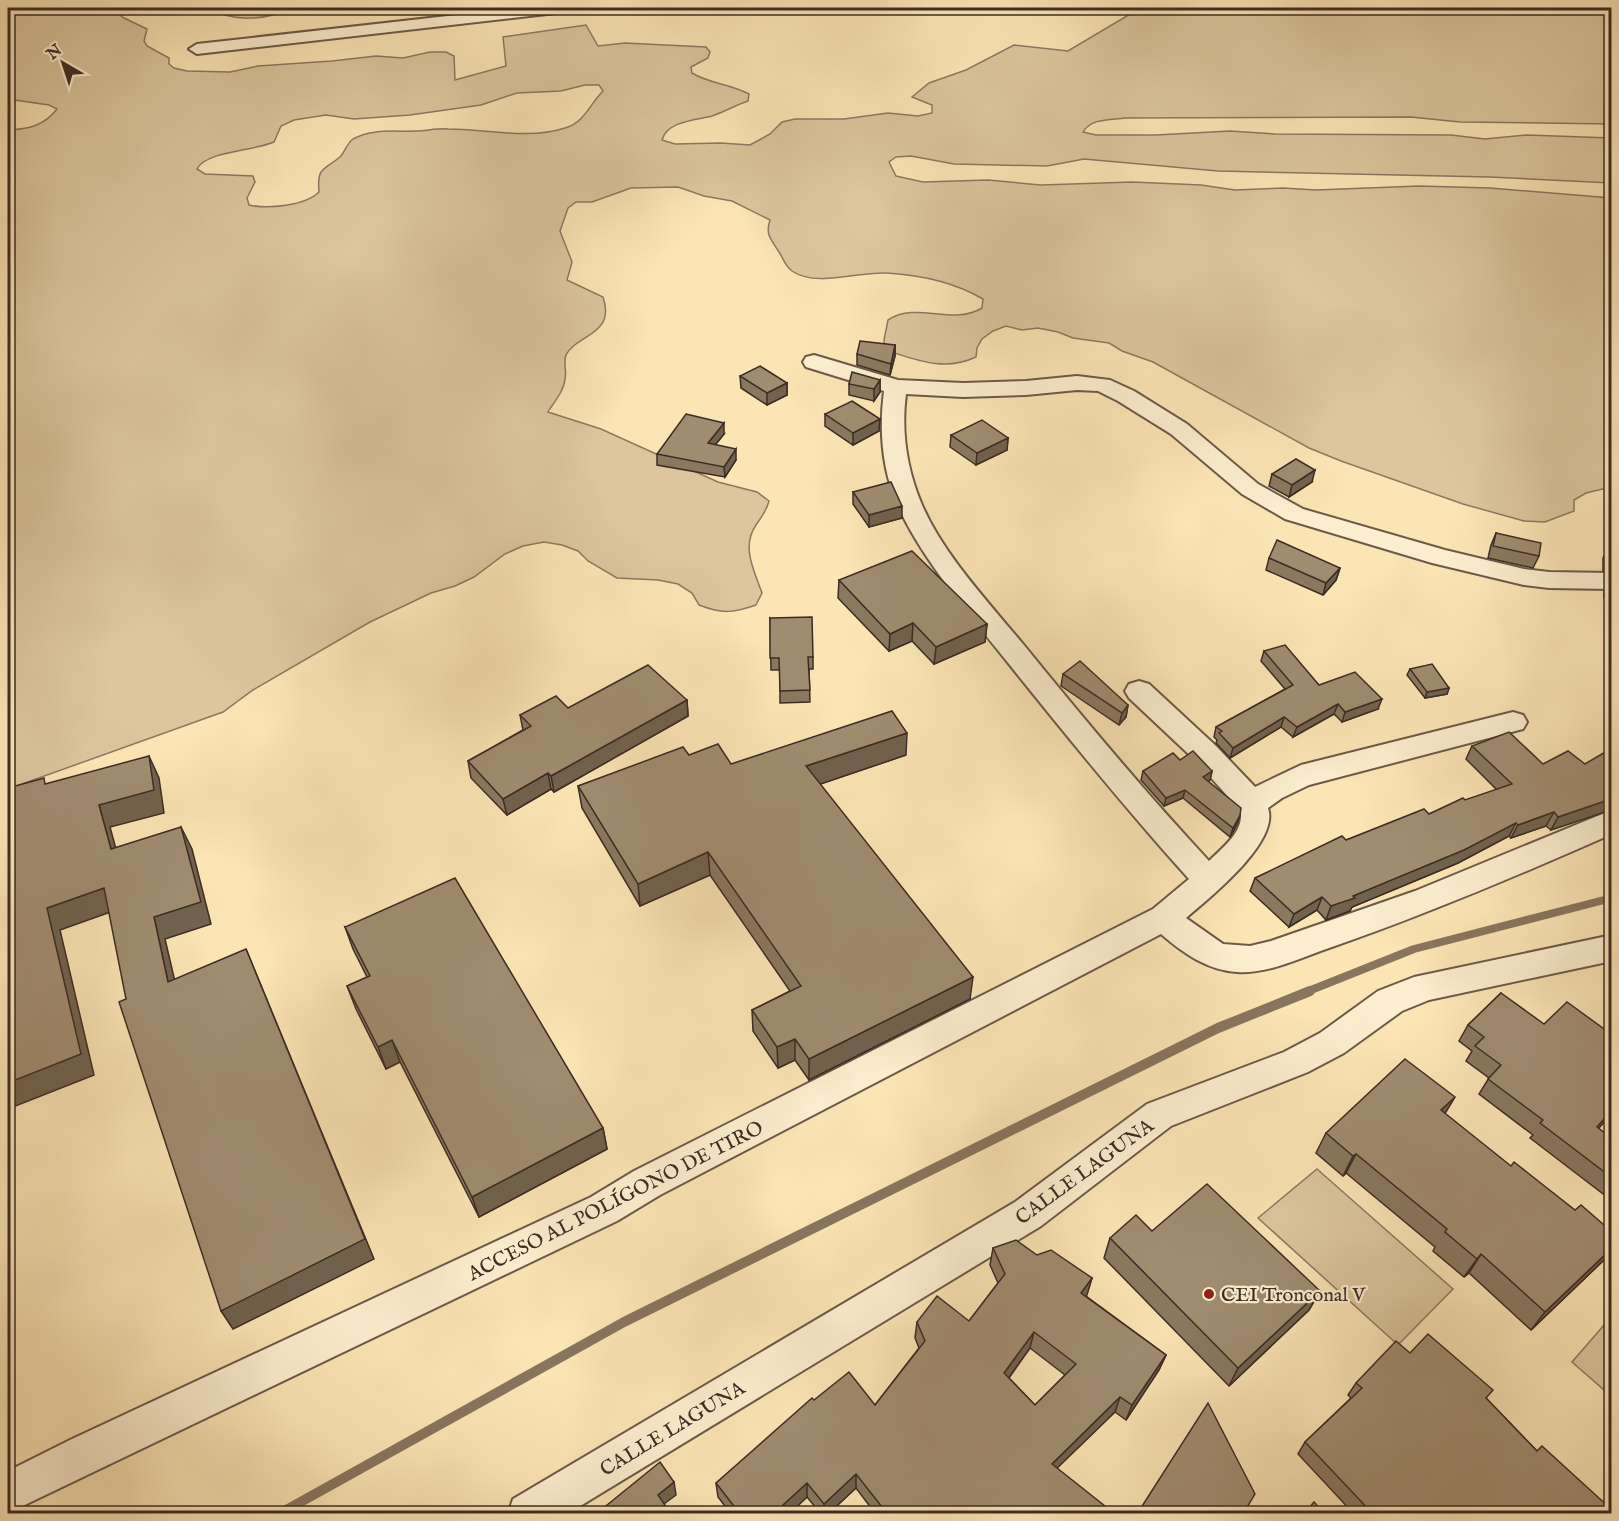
<svg xmlns="http://www.w3.org/2000/svg" width="1619" height="1521" font-family="'IM FELL English',serif">
<style>
.green{fill:#dbc69d;stroke:#8c7961;stroke-width:1.5;fill-rule:evenodd}
.lines{fill:none;stroke-linecap:round;stroke-linejoin:round}
.stream-far1{stroke:#88755e;stroke-width:8}
.stream{stroke:#88755e;stroke-width:10}
.street-casing{stroke:#6c5a49;stroke-width:4}
.street{fill:#fceecf;fill-rule:evenodd}
.wall{fill:#8a7860;stroke:#3d2c25;stroke-width:1.5;fill-rule:evenodd}
.shaded-wall{fill:#70624e;stroke:#3d2c25;stroke-width:1.5}
.building{fill:#a08c70;stroke:#3d2c25;stroke-width:1.5;fill-rule:evenodd}
.poi-dot{fill:#8f2418;stroke:#fceecf;stroke-width:2}
.labels{text-anchor:middle;stroke-width:4.5;stroke-linejoin:round;paint-order:stroke}
.near-street-label{font-size:20px;fill:#3d2c25;stroke:#fceecf}
.near-poi-label{font-size:20px;fill:#3d2c25;stroke:#fceecf;text-anchor:start}
</style>
<rect width="100%" height="100%" fill="#fbe5b5"/>
<filter id="stains"><feTurbulence type="fractalNoise" baseFrequency=".00333" numOctaves="4"/><feColorMatrix values="0 0 0 0 .2 0 0 0 0 .09 0 0 0 0 .02 0 0 0 .5 -.17"/></filter>
<radialGradient id="worn" r=".72"><stop offset=".6" stop-color="#630" stop-opacity="0"/><stop offset="1" stop-color="#630" stop-opacity=".3"/></radialGradient>
<!-- green -->
<g class="green">
<path d="M8 8H110L124 18 147 29 144 41 147 46 169 58V64L174 68 187 71 230 72 258 66 332 61 376 56 403 58 430 52H446L454 56 455 80 506 66 503 37 586 25 598 46 625 43 706 47 710 52 708 58 691 67 692 73C710 84 731 84 749 94L748 101C736 105 724 112 712 116 696 120 667 121 662 140L675 144 721 143 750 145 770 134 782 122 795 119H844L888 113 918 116 932 113V105L912 97 929 83 966 70 1014 45 1068 51 1132 13 1112 8H1611V124L1460 122 1411 117 1125 118C1111 120 1091 118 1083 132L1096 135H1156L1230 131 1275 134 1451 135 1485 139 1527 135 1611 138V183L1490 177 1218 171 1084 159 1047 166 954 164 911 156 896 157 889 162 896 176 923 182 988 180 1041 185 1132 182 1201 185 1235 190 1283 188 1316 190 1419 186 1490 188 1611 198V487L1586 493 1574 500V511L1545 522 1524 521 1463 504 1341 461 1309 448 1153 362 1122 351 1109 343 1073 338 1058 332 1038 328 1022 330 1006 326 993 331 982 339 977 348 976 357C944 372 917 360 885 350L884 340 888 320C917 301 953 326 982 308L983 299C954 282 920 275 887 273 859 271 817 288 792 271 785 266 783 258 779 252 771 239 765 235 770 220L732 201 704 196 678 187 631 188 592 202H576L568 208 560 231 572 262 567 280 603 297C616 335 577 334 566 355 563 362 567 371 565 379 564 391 554 402 548 412L601 429 718 482 757 492 769 501C766 512 762 516 756 525 741 547 754 570 762 593L756 605C733 613 722 614 699 605L692 593 678 584 658 580 617 578 588 561 578 551 562 545 544 542 523 546 505 554 474 577 455 586 431 593 370 622 253 690 223 712 8 789V130C28 129 44 126 57 109L49 105 8 99ZM585 85H599L603 91C589 105 585 122 565 128 528 140 486 129 448 129 437 128 426 131 416 131 395 132 373 128 353 139 347 143 345 152 340 157 323 171 317 167 319 192 305 206 268 209 249 205L247 198 255 182 253 176 205 174 197 169C206 151 254 151 274 142L281 126 294 120 326 115 354 119 410 115 481 105 517 93 561 91Z"/>
<path d="M209 8H289C267 21 231 22 209 8Z"/>
<polygon points="1317,1169 1453,1289 1398,1345 1258,1218"/>
<polygon points="1611,1317 1611,1396 1572,1362"/>
</g>
<g class="lines">
<!-- stream-far1 -->
<polyline class="stream-far1" points="1306,992 1414,949 1612,898"/>
<!-- stream -->
<polyline class="stream" points="279,1514 624,1322 1218,1028 1310,991"/>
<defs>
<g id="street">
<polygon points="519,8 564,8 556,13 197,54 189,49 197,44"/>
<path d="M814 355 898 380 963 383 1026 381 1077 376 1110 380 1134 391 1187 424 1258 484 1303 509 1445 550 1524 569 1549 572 1612 573V589L1549 588 1524 585 1432 563 1285 519 1242 494 1171 434 1118 401 1098 391 1077 390 1026 395 963 397 906 394C901 432 907 470 922 505 943 554 989 603 1023 644 1083 718 1144 791 1209 861 1222 848 1246 830 1240 810L1196 761 1129 698 1125 691 1129 684 1139 681 1149 684 1216 746 1255 787 1301 765 1513 712 1523 715 1527 722 1523 729 1309 785 1282 798 1268 808C1280 842 1209 898 1186 918L1223 944 1250 946 1271 941 1415 891 1612 810V834C1519 875 1425 915 1329 948 1300 958 1268 974 1237 972 1207 970 1183 953 1161 934L660 1195 617 1221 8 1513V1471L72 1439 591 1197 634 1171 1153 909 1189 879C1125 808 1065 734 1005 659 969 614 922 559 898 506 882 470 879 430 884 391L806 367 803 362 806 357Z"/>
<polygon points="1612,935 1612,961 1429,1000 1402,1011 1344,1053 1308,1072 1171,1126 1041,1226 567,1514 508,1514 513,1499 1015,1202 1147,1104 1284,1052 1320,1033 1378,991 1414,977"/>
</g>
</defs>
<!-- street casing -->
<use href="#street" class="street-casing"/>
<!-- street -->
<use href="#street" class="street"/>
</g>
<!-- wall -->
<g class="wall">
<polygon points="895,345 895,356 890,375 857,365 857,354"/>
<polygon points="740,376 787,383 787,395 767,405 741,388"/>
<polygon points="880,380 880,392 874,401 849,395 849,384"/>
<polygon points="825,414 879,431 853,445 825,426"/>
<polygon points="724,434 715,445 736,460 725,477 657,465 657,454"/>
<polygon points="951,435 1008,438 1007,450 976,465 950,447"/>
<polygon points="1272,474 1312,482 1289,497 1269,486"/>
<polygon points="853,492 902,518 869,527 853,504"/>
<polygon points="1496,533 1539,556 1533,568 1488,558 1491,545"/>
<polygon points="1606,552 1611,553 1611,572 1603,571 1603,558"/>
<polygon points="1269,558 1340,568 1336,580 1323,595 1266,570"/>
<polygon points="839,580 987,624 985,642 934,664 912,641 889,651 838,598"/>
<polygon points="1606,585 1611,585 1611,599 1604,597 1604,591"/>
<polygon points="770,618 813,657 813,669 809,669 810,702 780,703 780,670 771,670"/>
<polygon points="1264,651 1319,685 1378,709 1342,722 1334,714 1293,737 1281,727 1230,758 1216,743 1217,740 1214,737 1216,727 1285,689 1261,661"/>
<polygon points="1410,669 1449,688 1447,694 1425,698 1407,675"/>
<polygon points="1063,674 1128,705 1126,717 1119,725 1061,686"/>
<polygon points="687,700 688,716 554,792 551,789 507,815 471,778 468,761 523,730 520,715 568,708"/>
<polygon points="1472,746 1543,764 1585,764 1611,754 1611,810 1551,830 1546,826 1511,838 1509,836 1458,863 1352,907 1350,911 1326,920 1317,910 1289,927 1250,891 1255,878 1346,840 1429,814 1497,790 1466,759"/>
<polygon points="689,755 731,764 906,755 820,784 970,999 809,1080 795,1060 778,1068 753,1031 752,1010 790,991 710,875 640,906 582,808 578,786"/>
<polygon points="1180,760 1212,771 1210,780 1208,781 1240,815 1237,824 1230,837 1183,798 1164,806 1141,780 1143,771"/>
<polygon points="345,927 603,1128 607,1149 479,1217 400,1062 386,1069 356,1009 347,986 367,977 353,949"/>
<polygon points="1501,993 1598,1128 1611,1138 1611,1200 1530,1138 1533,1135 1479,1094 1489,1078 1466,1061 1472,1051 1459,1041 1468,1025"/>
<polygon points="1445,1114 1606,1258 1531,1330 1469,1273 1464,1277 1433,1251 1435,1247 1346,1173 1343,1176 1316,1153 1326,1133"/>
<polygon points="1152,1231 1320,1291 1309,1310 1229,1386 1104,1258 1110,1238"/>
<path d="M993 1248 1037 1255 1092 1278 1086 1296 1166 1355 1159 1370 1126 1420 1115 1412 875 1513 856 1488 828 1514H821L807 1497 789 1514H731L718 1497 716 1483 814 1400 875 1405 919 1348 915 1338 917 1322 969 1321 998 1283 990 1265ZM1030 1348 1065 1375 1035 1405 1009 1378Z"/>
<polygon points="1410,1353 1486,1398 1537,1451 1611,1514 1354,1514 1298,1454 1305,1442 1351,1398 1348,1395 1356,1383"/>
</g>
<!-- shaded-wall -->
<g class="shaded-wall">
<polygon points="895,345 895,356 890,375 891,364"/>
<polygon points="880,380 880,392 874,401 874,389"/>
<polygon points="787,383 787,395 767,405 767,393"/>
<polygon points="880,419 879,431 853,445 853,433"/>
<polygon points="724,423 724,434 708,454 708,443"/>
<polygon points="1008,438 1007,450 976,465 977,453"/>
<polygon points="736,449 736,460 725,477 724,467"/>
<polygon points="1315,470 1312,482 1289,497 1292,485"/>
<polygon points="902,506 902,518 869,527 869,515"/>
<polygon points="1340,568 1336,580 1323,595 1326,583"/>
<polygon points="913,623 912,641 889,651 890,634"/>
<polygon points="987,624 985,642 934,664 936,647"/>
<polygon points="1449,688 1447,694 1425,698 1427,692"/>
<polygon points="1382,699 1378,709 1342,722 1345,712"/>
<polygon points="687,700 688,716 554,792 551,776"/>
<polygon points="1338,704 1334,714 1293,737 1297,727"/>
<polygon points="1128,705 1126,717 1119,725 1122,713"/>
<polygon points="1284,717 1281,727 1230,758 1233,748"/>
<polygon points="907,733 906,755 806,789 806,766"/>
<polygon points="149,756 159,778 164,813 110,827 122,871 111,849 99,805"/>
<polygon points="1212,771 1210,780 1201,786 1203,777"/>
<polygon points="548,773 551,789 507,815 503,799"/>
<polygon points="1185,790 1183,798 1164,806 1166,798"/>
<polygon points="1611,799 1611,810 1551,830 1558,817"/>
<polygon points="1554,812 1546,826 1511,838 1518,825"/>
<polygon points="1240,815 1237,824 1230,837 1233,828"/>
<polygon points="1516,823 1509,836 1458,863 1352,907 1350,911 1326,920 1331,906 1353,896"/>
<polygon points="181,827 192,849 211,924 165,939 180,1003 168,982 154,917"/>
<polygon points="708,852 710,875 640,906 638,884"/>
<polygon points="104,888 116,910 60,930 94,1075 8,1109 8,1083 47,908"/>
<polygon points="1322,897 1317,910 1289,927 1294,914"/>
<polygon points="246,949 374,1259 233,1329 221,1311"/>
<polygon points="973,977 970,999 809,1080 809,1059"/>
<polygon points="795,1039 795,1060 778,1068 777,1047"/>
<polygon points="392,1040 400,1062 386,1069 378,1047"/>
<polygon points="1455,1097 1443,1117 1441,1110"/>
<polygon points="1611,1111 1611,1115 1586,1142 1597,1127"/>
<polygon points="603,1128 607,1149 479,1217 472,1197"/>
<polygon points="1356,1154 1346,1173 1343,1176 1353,1156"/>
<polygon points="1611,1249 1611,1251 1606,1258 1531,1330 1545,1312"/>
<polygon points="1481,1254 1469,1273 1464,1277 1477,1259"/>
<polygon points="1092,1278 1087,1295 1076,1309 1081,1293"/>
<polygon points="1320,1291 1309,1310 1229,1386 1238,1368"/>
<polygon points="1034,1332 1030,1348 1001,1388 1004,1373"/>
<polygon points="1166,1355 1159,1370 1126,1420 1132,1405"/>
<polygon points="1120,1397 1115,1412 1047,1478 1052,1464"/>
<polygon points="856,1474 856,1488 828,1514 824,1514 824,1504"/>
<polygon points="674,1482 676,1495 660,1507 658,1495"/>
<polygon points="807,1483 807,1497 789,1514 773,1514"/>
</g>
<!-- building -->
<g class="building">
<polygon points="860,341 895,345 891,364 857,354"/>
<polygon points="760,366 787,383 767,393 740,376"/>
<polygon points="852,372 880,380 874,389 849,384"/>
<polygon points="852,401 880,419 853,433 825,414"/>
<polygon points="686,414 724,423 708,443 736,449 724,467 657,454"/>
<polygon points="982,420 1008,438 977,453 951,435"/>
<polygon points="1296,459 1315,470 1292,485 1272,474"/>
<polygon points="891,482 902,506 869,515 853,492"/>
<polygon points="1496,533 1541,543 1539,556 1493,546"/>
<polygon points="1277,540 1340,568 1326,583 1269,558"/>
<polygon points="912,551 987,624 936,647 913,623 890,634 839,580"/>
<polygon points="1606,552 1611,553 1611,566 1606,565"/>
<polygon points="1606,585 1611,585 1611,592 1607,591"/>
<polygon points="812,617 813,657 808,657 810,690 780,691 779,658 770,658 770,618"/>
<polygon points="1285,645 1319,685 1355,672 1382,699 1345,712 1338,704 1297,727 1284,717 1233,748 1219,733 1222,731 1216,727 1293,685 1264,651"/>
<polygon points="1080,661 1128,705 1122,713 1063,674"/>
<polygon points="1432,664 1449,688 1427,692 1410,669"/>
<polygon points="648,665 687,700 551,776 548,773 503,799 468,761 531,726 520,715 556,696 568,708"/>
<polygon points="892,711 907,733 806,766 973,977 809,1059 795,1039 777,1047 752,1010 801,986 708,852 638,884 578,786 683,747 689,755 718,744 731,764"/>
<polygon points="1509,732 1543,764 1568,751 1585,764 1607,751 1611,754 1611,799 1558,817 1554,812 1518,825 1516,823 1464,850 1353,896 1355,898 1331,906 1322,897 1294,914 1255,878 1342,836 1346,840 1424,809 1429,814 1463,798 1465,800 1512,784 1472,746"/>
<polygon points="1193,751 1212,771 1203,777 1241,808 1240,815 1233,828 1185,790 1166,798 1143,771 1173,753 1180,760"/>
<polygon points="149,756 154,790 99,805 111,849 181,827 201,902 154,917 168,982 246,949 365,1239 221,1311 119,1002 126,999 104,888 47,908 81,1054 8,1083 8,788 44,778 45,784"/>
<polygon points="455,878 603,1128 472,1197 392,1040 378,1047 347,986 370,976 345,927"/>
<polygon points="1501,993 1544,1024 1567,1002 1611,1034 1611,1111 1597,1127 1611,1138 1611,1177 1540,1123 1543,1120 1488,1079 1501,1065 1475,1046 1484,1037 1468,1025"/>
<polygon points="1405,1059 1455,1097 1441,1110 1511,1166 1514,1162 1575,1210 1581,1205 1611,1231 1611,1249 1545,1312 1481,1254 1477,1259 1445,1232 1447,1229 1356,1154 1353,1156 1326,1133"/>
<polygon points="1207,1184 1320,1291 1238,1368 1110,1238 1136,1215 1152,1231"/>
<path d="M1016 1240 1037 1255 1051 1250 1092 1278 1081 1293 1166 1355 1132 1405 1120 1397 1052 1464 1115 1514H875L882 1507 856 1474 824 1504 807 1483 773 1514H740L716 1483 812 1398 814 1400 849 1372 875 1405 925 1341 917 1322 937 1296 969 1321 1005 1274 993 1248ZM1034 1332 1076 1364 1035 1405 1004 1373Z"/>
<polygon points="1428,1334 1493,1390 1486,1398 1537,1451 1542,1446 1611,1509 1611,1514 1373,1514 1305,1442 1362,1388 1356,1383 1396,1341 1410,1353"/>
<polygon points="1208,1403 1255,1494 1243,1514 1137,1514"/>
<polygon points="660,1462 674,1482 658,1495 671,1514 596,1514"/>
<polygon points="1314,1502 1325,1514 1304,1514"/>
</g>
<!-- markers -->
<circle class="poi-dot" cx="1209" cy="1294" r="6"/>
<g class="labels">
<!-- near-street labels -->
<g class="near-street-label">
<text transform="translate(1084 1171) rotate(-36)" y="7">CALLE LAGUNA</text>
<text transform="translate(615 1200) rotate(-27)" y="7">ACCESO AL POLÍGONO DE TIRO</text>
<text transform="translate(672 1428) rotate(-31)" y="7">CALLE LAGUNA</text>
</g>
<!-- near-poi labels -->
<g class="near-poi-label">
<text x="1221" y="1301">CEI Tronconal V</text>
</g>
</g>
<!-- margin -->
<rect width="1619" height="1521" fill="none" stroke="#fbe5b5" stroke-width="30"/>
<rect x="9" y="9" width="1601" height="1503" fill="none" stroke="#3d2c25" stroke-width="3"/>
<rect x="15" y="15" width="1589" height="1491" fill="none" stroke="#3d2c25" stroke-width="1.5"/>
<!-- north arrow -->
<g transform="translate(63 63) rotate(321)" stroke="#fceecf" stroke-width="4.5" paint-order="stroke">
<path d="M0-4.5L10 22L0 15L-10 22Z" fill="#3d2c25"/>
<text y="-9" font-size="16" font-weight="bold" text-anchor="middle" fill="#3d2c25">N</text>
</g>
<rect width="100%" height="100%" filter="url(#stains)"/>
<rect width="100%" height="100%" fill="url(#worn)"/>
</svg>
